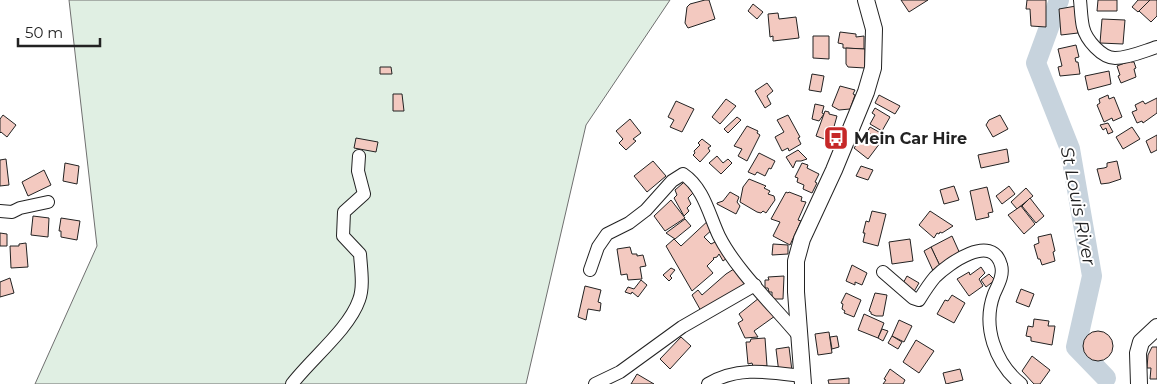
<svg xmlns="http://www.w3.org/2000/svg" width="1157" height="384" font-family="Montserrat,sans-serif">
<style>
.green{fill:#e0efe3;stroke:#6f6f6f}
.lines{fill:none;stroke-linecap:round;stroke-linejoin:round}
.river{stroke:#c7d3dd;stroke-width:20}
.building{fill:#f3c9c0;stroke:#222}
.minor-casing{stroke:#222;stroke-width:14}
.major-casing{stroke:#222;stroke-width:18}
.minor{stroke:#fff;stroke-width:12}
.major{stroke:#fff;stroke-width:16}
.labels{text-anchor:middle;stroke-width:4;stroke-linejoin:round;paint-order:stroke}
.poi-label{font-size:16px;font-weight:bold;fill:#222;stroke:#fff;text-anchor:start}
.water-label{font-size:18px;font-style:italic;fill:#222;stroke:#fff}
</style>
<rect width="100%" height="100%" fill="#fff"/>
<!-- green -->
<polygon class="green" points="69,0 670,0 586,125 526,384 35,384 97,246"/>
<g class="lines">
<!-- river -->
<polyline class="river" points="1059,0 1036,63 1070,149 1092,276 1076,347 1106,378"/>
</g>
<!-- building -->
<g class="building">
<polygon points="705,0 709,0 715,19 688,28 685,23 687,7 690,4"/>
<polygon points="901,0 928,0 909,12"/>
<polygon points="1027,0 1046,0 1046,27 1031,26 1030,9 1026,9"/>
<polygon points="1098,0 1117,0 1117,11 1097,11"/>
<polygon points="1138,0 1150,0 1138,12 1132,7"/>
<polygon points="1150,0 1157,0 1157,16 1151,22 1139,11"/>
<polygon points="753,4 763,12 757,19 748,11"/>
<polygon points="1076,6 1078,33 1061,35 1059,9"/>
<polygon points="778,13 779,19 796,17 799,38 773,41 773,36 770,37 768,14"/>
<polygon points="1102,19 1125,20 1123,44 1100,43"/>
<polygon points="840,32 856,34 856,37 864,36 864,49 843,48 843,44 838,43"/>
<polygon points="813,36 829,36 829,59 813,58"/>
<polygon points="1076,45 1079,57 1075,58 1076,62 1078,62 1080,74 1060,76 1058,67 1062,66 1058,49"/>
<polygon points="846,48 865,49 865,68 848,67 846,64"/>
<polygon points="1130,61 1131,62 1134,62 1136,68 1134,69 1136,77 1121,83 1118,76 1120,75 1117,66"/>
<polygon points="380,67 391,67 392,74 380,74"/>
<polygon points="1109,71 1111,84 1088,90 1085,76"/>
<polygon points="812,74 824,76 821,92 809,90"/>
<polygon points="767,83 773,91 767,96 771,104 765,108 755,91"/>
<polygon points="840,86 855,90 853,94 855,95 850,109 839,110 832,106"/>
<polygon points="393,94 402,94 404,111 393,111"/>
<polygon points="879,95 900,106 895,114 875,103"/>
<polygon points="1108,95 1109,99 1114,97 1122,117 1113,121 1112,118 1104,122 1097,105 1100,103 1099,99"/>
<polygon points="1157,98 1157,113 1143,123 1142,121 1137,123 1132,112 1137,110 1135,105 1143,101 1145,104"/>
<polygon points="726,99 736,106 720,124 712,117"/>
<polygon points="676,101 694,109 682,132 670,127 674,120 668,117"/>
<polygon points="815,104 824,106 822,113 824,114 819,121 812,119"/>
<polygon points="875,108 890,117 882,131 870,124 875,115 872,113"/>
<polygon points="825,111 829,112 829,114 837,116 830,141 816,136"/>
<polygon points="3,115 16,125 7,137 1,132 0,133 0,119"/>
<polygon points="788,115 800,137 798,138 801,144 789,151 788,148 782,151 775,137 784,132 777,120"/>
<polygon points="1000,115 1008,129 993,137 986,125 989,120"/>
<polygon points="737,117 741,120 728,133 724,129"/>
<polygon points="630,119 641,133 633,139 636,141 626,150 619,143 623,139 616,131"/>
<polygon points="1108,123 1113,132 1108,134 1106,128 1103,130 1100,125"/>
<polygon points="747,126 758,131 757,133 760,135 747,161 738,156 742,149 734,146"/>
<polygon points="870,127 886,136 883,142 867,132"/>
<polygon points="1132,127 1140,139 1123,149 1116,137"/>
<polygon points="865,133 880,143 868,159 854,148"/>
<polygon points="1157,135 1157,150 1151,153 1146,141"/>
<polygon points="356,138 378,142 376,152 354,148"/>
<polygon points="702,139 711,146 708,148 710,151 700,162 693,155 695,153 694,151 700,145 698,143"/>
<polygon points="1007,149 1009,162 981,168 978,155"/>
<polygon points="798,150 807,159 801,161 796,161 793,168 786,157"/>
<polygon points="759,153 775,161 771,169 769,168 765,176 757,172 755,175 748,172"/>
<polygon points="717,156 723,163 728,159 732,163 721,174 709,163"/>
<polygon points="6,159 9,185 0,186 0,160"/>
<polygon points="653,161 666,176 647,192 634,176"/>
<polygon points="1117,161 1121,179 1109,183 1101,184 1097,169 1104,168 1107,167 1107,163"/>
<polygon points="65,163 79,166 77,184 63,181"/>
<polygon points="802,163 808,165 807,168 819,174 815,182 817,183 812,193 803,189 804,185 797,182 798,178 795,177"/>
<polygon points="861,166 873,170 868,180 856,176"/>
<polygon points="44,170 51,185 28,196 22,182"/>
<polygon points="690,177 697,189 688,198 691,204 687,208 689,211 684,216 674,198 677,195 675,190"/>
<polygon points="749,179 766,186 764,188 770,191 768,194 774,196 775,200 766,213 763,211 761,213 757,212 740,202 743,187"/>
<polygon points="954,186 959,200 944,204 940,190"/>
<polygon points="1009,186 1015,194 1002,204 996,196"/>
<polygon points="987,187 993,212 988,213 989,217 976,220 970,191"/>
<polygon points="1026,188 1033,196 1017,209 1011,202"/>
<polygon points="730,192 739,197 737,202 740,206 736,214 717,204 717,203 723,201"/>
<polygon points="786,192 788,193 789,192 802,197 801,201 806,202 798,220 801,221 790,245 773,236 780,222 771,219"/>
<polygon points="1030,198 1044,216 1036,223 1022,206"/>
<polygon points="671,200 685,218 665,231 654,216"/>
<polygon points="1021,206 1035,224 1024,234 1008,215"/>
<polygon points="872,211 886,214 878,246 863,242 865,233 863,233 866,221 869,222"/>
<polygon points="930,211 953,226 942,233 940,232 939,234 937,233 934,238 919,225"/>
<polygon points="33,216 49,218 48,237 31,235"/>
<polygon points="61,218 80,221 77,240 61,237 61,231 59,231"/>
<polygon points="711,218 714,228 704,237 711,244 719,240 727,258 723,261 719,254 717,257 713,258 714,259 707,266 713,273 692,291 666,246 674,239 681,246"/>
<polygon points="685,219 691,226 675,239 666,233"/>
<polygon points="0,233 7,234 7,246 0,246"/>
<polygon points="1051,234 1055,251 1053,252 1055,261 1042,265 1040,259 1038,259 1034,245 1039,243 1038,237"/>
<polygon points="952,236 961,256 940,266 931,247"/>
<polygon points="910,239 913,261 892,264 889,242"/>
<polygon points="26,243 28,267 11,268 10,246 19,246 19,244"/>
<polygon points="773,244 788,245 788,254 772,255"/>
<polygon points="630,247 632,254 637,254 637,256 643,255 646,266 640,267 642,279 628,280 627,274 621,275 617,249"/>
<polygon points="931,247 940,266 934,273 924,251"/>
<polygon points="852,265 867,273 862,285 855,282 855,285 846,281"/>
<polygon points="737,267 748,285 701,311 692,295 698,290 702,295 726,274"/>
<polygon points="981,267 985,273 979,279 983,286 969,296 957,279 969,272 970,275"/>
<polygon points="671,268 675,270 670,276 672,278 669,281 663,275"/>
<polygon points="989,274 995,280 986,287 981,280"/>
<polygon points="784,276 783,299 772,299 772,292 769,292 768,288 765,288 765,280 769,280 768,277"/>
<polygon points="907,276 919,283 912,295 901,287"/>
<polygon points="10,278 14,293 0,297 0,282"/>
<polygon points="641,280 647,285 638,297 632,292 631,294 625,292 628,287 634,289"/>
<polygon points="585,286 601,290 598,302 601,303 600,311 588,309 586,320 578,317"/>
<polygon points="1021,289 1034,294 1029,307 1016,302"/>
<polygon points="846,293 861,300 854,317 844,313 845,311 842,309 843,304 841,303"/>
<polygon points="875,293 887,295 883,316 876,316 871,314 871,312 869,311"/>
<polygon points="952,295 965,303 954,323 937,314 945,300 948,301"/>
<polygon points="759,298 775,316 754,331 758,337 745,338 738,323 743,320 739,314"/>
<polygon points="864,314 884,323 878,338 858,330"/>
<polygon points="1034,319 1049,321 1048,326 1055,326 1052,345 1031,341 1031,337 1026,336 1028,326 1033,327"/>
<polygon points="899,320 912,326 904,342 892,336"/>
<polygon points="882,329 888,331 883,341 878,338"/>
<circle cx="1098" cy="346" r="15"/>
<polygon points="829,332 832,353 818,355 815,334"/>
<polygon points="837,336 839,347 832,349 830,337"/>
<polygon points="892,336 902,342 898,349 888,343"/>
<polygon points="681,337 691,346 670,369 660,359"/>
<polygon points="765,338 767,366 753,366 752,363 748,364 746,342 750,342 751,339"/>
<polygon points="916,340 934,351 919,373 903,362"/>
<polygon points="789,347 792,371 779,373 776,349"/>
<polygon points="1152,347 1157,347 1157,379 1150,379 1151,368 1147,368 1148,355"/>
<polygon points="1032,356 1050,370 1040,384 1034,384 1022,371"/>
<polygon points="890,369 905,380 903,384 883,384 886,380 884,379"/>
<polygon points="960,369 963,380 946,384 943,373"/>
<polygon points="637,374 654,384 631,384"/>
<polygon points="849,378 849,384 829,384 828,380"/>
</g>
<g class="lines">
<defs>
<g id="minor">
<path d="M1080 0C1081 9 1081 18 1083 27 1086 40 1102 58 1115 58 1129 58 1144 51 1157 47"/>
<polyline points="0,211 12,212 20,208 48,202"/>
<path d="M590 270 598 247 607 234 629 223 646 210 672 181 683 174C704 188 709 215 719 236 736 270 773 305 798 335"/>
<path d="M883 272 913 298 919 300C924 292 929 284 935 277 948 264 992 232 1001 265 1004 275 998 285 994 294 982 326 995 363 1021 384"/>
<path d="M292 384C311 359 349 329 359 300 364 287 361 269 360 254L343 236 344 212 364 194 358 171 359 156"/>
<polyline points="595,384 620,372 682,327 755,285"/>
<path d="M708 384C737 366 769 372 802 376"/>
</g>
<g id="major">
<polyline points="803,384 796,292 796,261 802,239 834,170 866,92 873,68 874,29 866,0"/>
<polyline points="1139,384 1138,353 1141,342 1157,327"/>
</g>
</defs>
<!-- minor casing -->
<use href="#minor" class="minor-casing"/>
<!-- major casing -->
<use href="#major" class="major-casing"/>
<!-- minor -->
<use href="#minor" class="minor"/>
<!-- major -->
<use href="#major" class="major"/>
</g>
<!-- icons -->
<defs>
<symbol id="bus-square" viewBox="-11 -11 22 22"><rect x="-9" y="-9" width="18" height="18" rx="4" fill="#c62828" stroke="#fff"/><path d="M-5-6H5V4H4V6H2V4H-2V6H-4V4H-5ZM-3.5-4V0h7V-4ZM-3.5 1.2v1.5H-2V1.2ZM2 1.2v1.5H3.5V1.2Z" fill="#fff"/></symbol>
</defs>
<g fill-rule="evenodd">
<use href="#bus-square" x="822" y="124" width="28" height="28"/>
</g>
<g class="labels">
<!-- poi labels -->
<g class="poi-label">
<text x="854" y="144">Mein Car Hire</text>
</g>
<!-- water labels -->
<g class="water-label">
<text transform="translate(1078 206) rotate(79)" y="6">St Louis River</text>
</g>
</g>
<!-- scale -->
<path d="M18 38v8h82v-8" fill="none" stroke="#222222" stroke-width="2.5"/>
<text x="25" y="38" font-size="15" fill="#222222" stroke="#ffffff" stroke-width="4" paint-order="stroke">50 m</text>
</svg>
